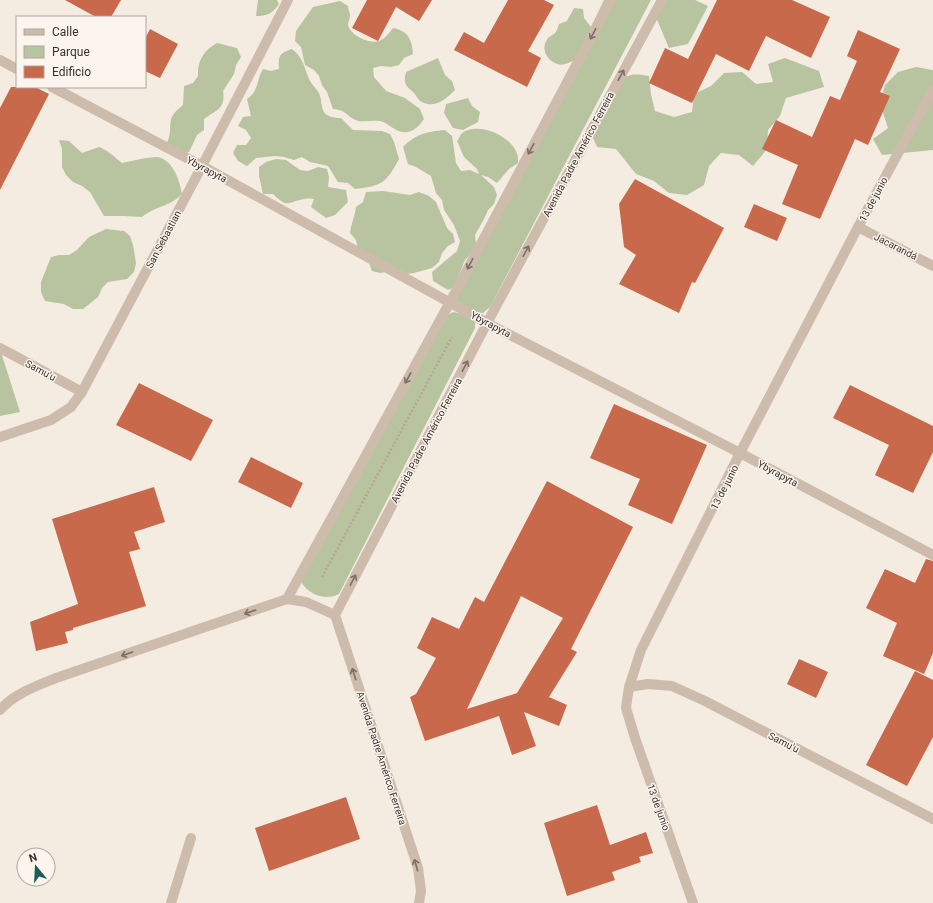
<svg xmlns="http://www.w3.org/2000/svg" width="933" height="903" font-family="Roboto,sans-serif">
<style>
.green{fill:#b8c4a0}
.building{fill:#c8694b;fill-rule:evenodd}
.lines{fill:none;stroke-linecap:round;stroke-linejoin:round}
.path{stroke:#b9a596;stroke-width:2.5;stroke-dasharray:2 2;stroke-linecap:butt}
.service{stroke:#cdbbac;stroke-width:10}
.minor{stroke:#cdbbac;stroke-width:10}
.tertiary{stroke:#cdbbac;stroke-width:10}
.oneway{stroke:#7d6f65}
.labels{text-anchor:middle;stroke-width:3;stroke-linejoin:round;paint-order:stroke}
.street-label{font-size:10px;fill:#3b302b;stroke:#fbf5ee}
</style>
<rect width="100%" height="100%" fill="#f4ebe1"/>
<!-- green -->
<g class="green">
<path d="M258 0H277L279 4C272 14 267 16 256 16Z"/>
<path d="M604 0H651L490 307 483 313 479 314 461 306 454 298 456 286 448 290 433 281 432 272 457 251 460 241 454 225 444 210 442 200 436 193 431 176 416 167 408 164 403 147C417 133 427 132 445 130L452 136 456 163 461 171 470 170 479 174 477 169 464 157 457 141C459 139 460 135 462 133 478 121 512 136 517 154 518 156 518 160 518 163L509 169 497 183 488 177 481 175 494 187 497 195 494 204 488 210 484 219 475 235 476 244 472 252 465 260 458 277 456 285 573 61C566 64 561 67 553 62 545 57 541 47 548 38 550 36 553 35 555 33 557 31 558 27 559 24L567 21 574 8 583 9 584 18 591 27Z"/>
<polygon points="663,0 695,0 708,6 688,44 669,48 655,15"/>
<path d="M340 1 348 6C348 9 350 13 350 15 350 19 348 22 348 25 351 36 369 44 379 41 386 38 389 33 393 28 408 31 412 39 413 54L404 58 399 65 391 67 381 66 373 68 374 77 386 91 405 98 420 109 424 119C416 131 406 137 393 128 388 125 385 122 380 121 373 120 365 122 358 121 351 119 348 114 342 111 340 110 336 109 333 109L327 92 322 85 319 76 314 70 305 65 301 47 295 41 296 31 313 7Z"/>
<path d="M217 43 237 48 241 57 236 65 234 74 223 91C226 109 216 110 204 119V130L197 135 189 152 180 154 166 145C176 126 162 121 183 105L184 86 193 83 198 76C197 61 204 50 217 43Z"/>
<path d="M292 49C304 58 304 68 310 81 313 86 319 91 320 96 322 102 321 107 324 112 327 117 335 118 341 118L353 130 382 131 390 134 394 142 399 159C386 183 382 186 355 189L348 183 338 182 328 166 310 162 302 157 294 160 284 157 275 156 256 158 247 166 238 161 233 153 237 145H246L251 138 246 130 238 126 243 117 251 116 247 99C259 91 256 81 263 69L271 71 279 69C278 56 279 53 292 49Z"/>
<path d="M438 58 445 75 452 81 455 90C446 99 435 109 422 102 418 100 417 96 414 93 405 85 403 83 406 72Z"/>
<path d="M785 58 819 71 824 87 786 98 780 116 768 130 767 149 753 166 739 155 721 153 709 166 704 185 687 195 669 193 654 181 636 174 616 149 597 147 590 131C598 109 605 82 631 75 636 74 644 75 649 76L651 94 655 111 674 117 692 112 694 94 711 86 724 73 742 72 756 84 773 82 768 64Z"/>
<polygon points="916,67 933,70 933,150 882,155 873,139 888,128 880,104 885,85 898,72"/>
<polygon points="468,98 472,106 480,112 478,122 463,130 453,128 444,113 446,104"/>
<path d="M59 140 69 141 82 153 99 147C109 151 114 157 122 163 131 161 149 157 157 157 173 159 180 182 182 194 170 207 155 206 142 217L124 216H104L90 192 82 186 73 182 66 175 62 167V149Z"/>
<path d="M276 159 286 160 300 170 308 171 318 167 327 169 329 177 328 187 346 190 348 202 335 215 326 218 311 207 314 199C311 199 308 198 305 199 288 201 289 210 273 194H263L259 176V167L266 162Z"/>
<path d="M383 191 410 195 419 192 429 196 436 202 447 228 453 234 455 242 448 246 442 253 439 262 432 268 414 273 405 274 397 270 380 273 372 271 369 263 358 249 356 240 350 233C351 224 355 216 356 207L363 202 366 192Z"/>
<polygon points="106,229 124,231 130,236 133,245 136,263 134,272 127,279 108,282 102,288 98,297 83,309 73,309 64,304 45,301 41,292 41,282 51,257 59,255 69,255 77,250 89,237"/>
<path d="M453 312C460 313 470 317 475 322V328L339 594C326 601 309 595 301 582L448 315Z"/>
<polygon points="0,349 20,412 0,416"/>
</g>
<!-- building -->
<g class="building">
<polygon points="65,0 121,0 111,17 96,17"/>
<polygon points="367,0 432,0 419,21 396,7 378,41 352,28"/>
<polygon points="508,0 544,0 554,5 528,51 541,58 527,87 454,50 464,32 484,43"/>
<polygon points="717,0 792,0 830,17 811,58 766,36 749,71 716,54 692,103 649,83 665,48 688,59"/>
<polygon points="150,29 178,44 160,78 145,71 145,39"/>
<polygon points="858,30 900,49 880,92 890,96 868,145 855,139 820,219 782,204 798,165 762,149 776,120 812,137 830,96 840,100 857,61 847,56"/>
<polygon points="11,87 35,87 49,94 0,190 0,108"/>
<polygon points="635,179 724,228 695,283 692,282 679,313 619,284 636,255 624,247 619,204"/>
<polygon points="754,204 787,218 777,241 744,227"/>
<polygon points="139,383 213,420 191,461 116,425"/>
<polygon points="850,385 933,426 933,452 913,493 875,475 889,445 833,418"/>
<polygon points="614,404 707,445 672,524 628,505 640,479 590,458"/>
<polygon points="251,457 303,483 291,508 238,482"/>
<path d="M547 481 633 527 571 649 577 652 549 697 567 705 559 726 524 712 536 746 512 755 499 716 425 741 410 697 416 694 436 658 417 648 432 617 459 629 475 597 484 602ZM521 596 563 618 517 693 467 709Z"/>
<polygon points="154,487 165,522 134,532 140,549 129,552 146,606 73,628 73,630 65,632 68,643 36,651 30,622 78,604 52,519"/>
<polygon points="926,559 933,561 933,653 924,674 883,656 897,623 866,608 885,569 915,583"/>
<polygon points="799,659 828,672 816,698 787,684"/>
<polygon points="915,671 933,680 933,737 907,786 866,765"/>
<polygon points="346,797 360,839 269,871 255,828"/>
<polygon points="597,805 610,845 646,832 653,853 639,857 641,862 612,872 615,880 567,896 544,823"/>
</g>
<g class="lines">
<!-- path -->
<polyline class="path" points="322,577 452,337"/>
<!-- service -->
<polyline class="service" points="171,903 191,838"/>
<!-- minor -->
<g class="minor">
<polyline points="0,60 17,69"/>
<polyline points="52,87 202,166 487,323 740,453 933,555"/>
<polyline points="858,227 933,266"/>
<polyline points="0,348 82,392"/>
<polyline points="0,437 51,420 71,407 82,392 202,166 288,0"/>
<polyline points="629,687 648,684 672,686 705,701 933,819"/>
<polyline points="693,903 635,738 626,708 629,687 641,650 740,453 858,227 933,89"/>
</g>
<!-- tertiary -->
<g class="tertiary">
<polyline points="287,599 306,602 335,615"/>
<path d="M0 710C14 694 36 686 56 678L287 599 450 302 611 0"/>
<polyline points="419,903 421,891 418,868 335,615 487,323 662,0"/>
</g>
</g>
<!-- one-way arrows -->
<defs><path id="oneway-shaft" d="M-6 0H5M1.5-3L5.5 0L1.5 3" fill="none" stroke-width="1.6" stroke-linecap="round" stroke-linejoin="round"/></defs>
<g class="oneway">
<use href="#oneway-shaft" transform="translate(593 34) rotate(118)"/>
<use href="#oneway-shaft" transform="translate(621 75) rotate(-62)"/>
<use href="#oneway-shaft" transform="translate(531 149) rotate(118)"/>
<use href="#oneway-shaft" transform="translate(526 251) rotate(-62)"/>
<use href="#oneway-shaft" transform="translate(470 264) rotate(118)"/>
<use href="#oneway-shaft" transform="translate(465 366) rotate(-62)"/>
<use href="#oneway-shaft" transform="translate(408 378) rotate(119)"/>
<use href="#oneway-shaft" transform="translate(353 580) rotate(-62)"/>
<use href="#oneway-shaft" transform="translate(250 612) rotate(161)"/>
<use href="#oneway-shaft" transform="translate(127 654) rotate(161)"/>
<use href="#oneway-shaft" transform="translate(354 674) rotate(-108)"/>
<use href="#oneway-shaft" transform="translate(416 865) rotate(-106)"/>
</g>
<g class="labels">
<!-- street labels -->
<g class="street-label">
<text transform="translate(578 154) rotate(-62)" y="4">Avenida Padre Américo Ferreira</text>
<text transform="translate(207 169) rotate(28)" y="4">Ybyrapyta</text>
<text transform="translate(873 199) rotate(-62)" y="4">13 de junio</text>
<text transform="translate(163 239) rotate(-62)" y="4">San Sebastian</text>
<text transform="translate(896 246) rotate(27)" y="4">Jacarandá</text>
<text transform="translate(491 324) rotate(28)" y="4">Ybyrapyta</text>
<text transform="translate(41 370) rotate(28)" y="4">Samu'u</text>
<text transform="translate(426 440) rotate(-62)" y="4">Avenida Padre Américo Ferreira</text>
<text transform="translate(778 473) rotate(28)" y="4">Ybyrapyta</text>
<text transform="translate(724 487) rotate(-63)" y="4">13 de junio</text>
<text transform="translate(784 742) rotate(27)" y="4">Samu'u</text>
<text transform="translate(382 758) rotate(72)" y="4">Avenida Padre Américo Ferreira</text>
<text transform="translate(659 807) rotate(70)" y="4">13 de junio</text>
</g>
</g>
<!-- legend -->
<rect x="16" y="16" width="130" height="72" fill="#fbf5ee" stroke="#aea6a0"/>
<rect x="24" y="29" width="20" height="6" fill="#cdbbac" stroke="#aea6a0"/>
<text x="52" y="36" font-size="12" fill="#3b302b">Calle</text>
<rect x="24" y="46" width="20" height="12" fill="#b8c4a0" stroke="#aea6a0"/>
<text x="52" y="56" font-size="12" fill="#3b302b">Parque</text>
<rect x="24" y="66" width="20" height="12" fill="#c8694b" stroke="#aea6a0"/>
<text x="52" y="76" font-size="12" fill="#3b302b">Edificio</text>
<!-- north arrow -->
<g transform="translate(36 867) rotate(342)"><circle r="19" fill="#fbf5ee" stroke="#aea6a0"/>
<path d="M0-3L7 15L0 10L-7 15Z" fill="#1f5a5e"/>
<text y="-6" font-size="11" font-weight="bold" text-anchor="middle" fill="#3b302b">N</text>
</g>
</svg>
